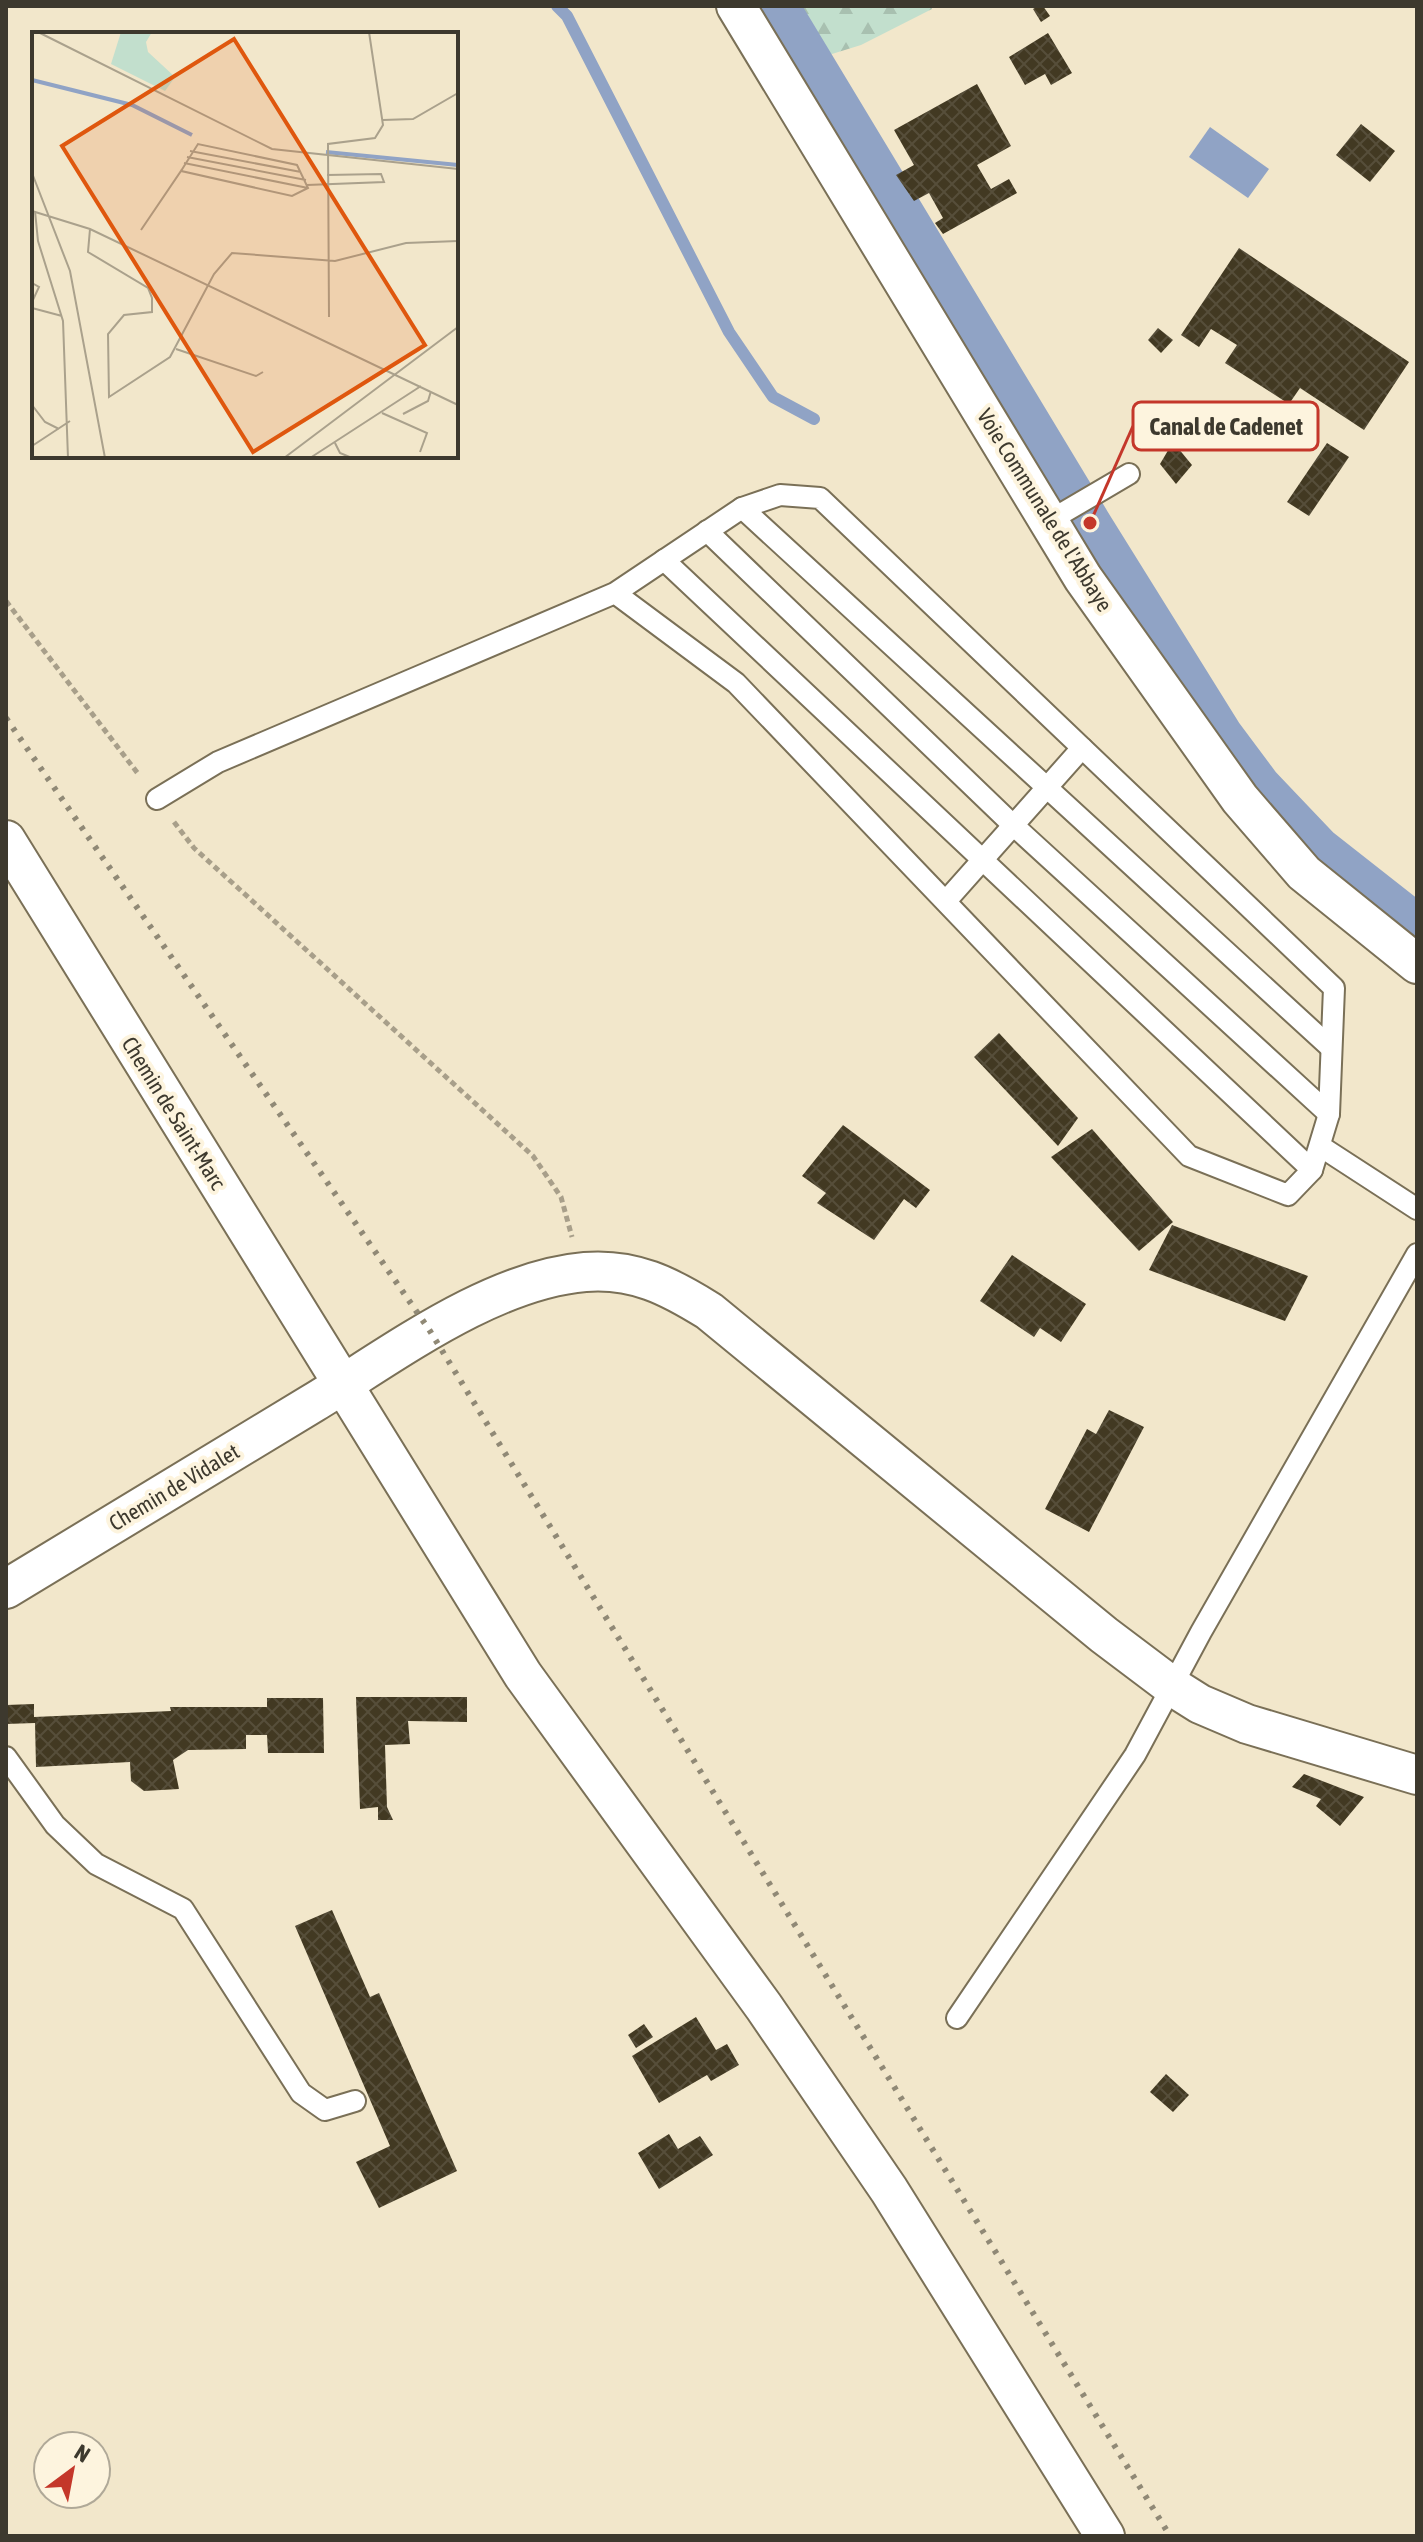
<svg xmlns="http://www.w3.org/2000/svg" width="1423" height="2542" font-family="'Asap Condensed',sans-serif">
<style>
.forest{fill:url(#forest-firs)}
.water{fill:#90a3c5}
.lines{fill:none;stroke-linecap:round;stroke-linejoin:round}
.stream{stroke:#90a3c5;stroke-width:12}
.canal{stroke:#90a3c5;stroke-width:42}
.building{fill:url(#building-cross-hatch)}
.lane-casing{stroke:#7a7057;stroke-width:24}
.street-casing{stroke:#7a7057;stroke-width:42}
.path{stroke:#a89f8a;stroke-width:5;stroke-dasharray:6 4;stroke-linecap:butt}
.lane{stroke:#fff;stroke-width:20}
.street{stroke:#fff;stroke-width:38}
.rail{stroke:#908976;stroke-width:6;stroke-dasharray:4 8;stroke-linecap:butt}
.labels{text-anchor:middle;stroke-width:8;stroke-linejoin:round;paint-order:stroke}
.street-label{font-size:22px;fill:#3d392e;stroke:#fdf4de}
.inset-river{fill:none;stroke:#90a3c5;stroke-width:4}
.inset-road{fill:none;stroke:#aaa18c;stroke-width:2}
.view{fill:#df570e;fill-opacity:0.15;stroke:#df570e;stroke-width:4}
.inset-edge{fill:none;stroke:#3d392e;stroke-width:4}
.leader{fill:none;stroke:#c4372a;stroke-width:3}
.callout-dot{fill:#c4372a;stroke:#fdf4de;stroke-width:3}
.callout{fill:#fdf4de;stroke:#c4372a;stroke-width:3}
.callout-label{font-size:24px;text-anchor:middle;font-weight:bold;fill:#3d392e}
</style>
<defs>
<pattern id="forest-firs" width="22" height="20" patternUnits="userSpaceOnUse" patternTransform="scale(2)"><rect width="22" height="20" fill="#c2dfcd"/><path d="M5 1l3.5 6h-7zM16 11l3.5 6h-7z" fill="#a8c0b0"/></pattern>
<pattern id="building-cross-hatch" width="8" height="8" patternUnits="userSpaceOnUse" patternTransform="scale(2)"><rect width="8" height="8" fill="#423922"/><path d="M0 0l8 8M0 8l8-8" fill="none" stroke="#564e3a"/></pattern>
</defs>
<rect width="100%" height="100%" fill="#f2e7cb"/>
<!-- forest -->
<polygon class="forest" points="788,6 931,6 932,9 861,45 819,58"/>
<!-- water -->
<polygon class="water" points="1210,127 1269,169 1248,198 1189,157"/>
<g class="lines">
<!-- stream -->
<polyline class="stream" points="557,6 567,16 729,332 773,397 814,419"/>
<!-- canal -->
<polyline class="canal" points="778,6 1090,523 1222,735 1260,786 1319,848 1417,925"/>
</g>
<!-- building -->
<g class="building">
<polygon points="1038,6 1043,6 1050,16 1041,22 1033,9"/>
<polygon points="1048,33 1072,73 1051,85 1045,74 1025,85 1009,57"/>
<polygon points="977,84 1011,146 977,165 991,189 1009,179 1017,193 943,234 935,223 943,218 929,193 914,201 896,175 914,165 894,130"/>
<polygon points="1361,124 1395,151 1370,182 1336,155"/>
<polygon points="1239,248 1409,362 1364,430 1300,388 1289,404 1225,363 1237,345 1211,329 1199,347 1181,335"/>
<polygon points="1158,328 1173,340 1161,353 1148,340"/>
<polygon points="1173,442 1192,465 1176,484 1160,464"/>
<polygon points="1327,443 1349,457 1309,516 1287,502"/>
<polygon points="999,1033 1078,1118 1058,1146 974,1057"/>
<polygon points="843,1125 930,1190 916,1208 904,1199 874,1240 817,1203 826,1193 802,1176"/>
<polygon points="1092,1129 1173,1222 1139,1251 1051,1157"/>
<polygon points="1172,1225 1308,1276 1285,1321 1149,1270"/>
<polygon points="1012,1255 1086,1304 1061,1342 1040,1328 1034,1337 980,1301"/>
<polygon points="1109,1410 1144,1427 1089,1532 1045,1509 1087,1429 1096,1434"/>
<polygon points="356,1697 467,1697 467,1722 408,1721 410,1744 385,1745 387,1807 393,1820 378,1820 378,1807 360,1809"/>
<polygon points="267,1698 323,1698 324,1753 268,1753 267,1735 246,1735 246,1749 188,1750 173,1760 179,1789 144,1791 131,1781 130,1762 36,1767 35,1723 6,1724 6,1705 34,1704 34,1717 171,1711 170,1707 267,1707"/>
<polygon points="1304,1774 1364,1797 1340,1826 1316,1806 1321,1799 1292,1787"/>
<polygon points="332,1910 370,1997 379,1993 457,2171 379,2208 356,2162 390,2146 295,1926"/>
<polygon points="696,2017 716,2050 727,2044 739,2065 711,2081 707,2075 659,2103 632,2056"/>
<polygon points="644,2024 653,2037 636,2048 628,2035"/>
<polygon points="1166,2074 1189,2095 1173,2112 1150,2092"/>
<polygon points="669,2134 678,2149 700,2136 713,2155 659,2189 638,2153"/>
</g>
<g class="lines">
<defs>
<g id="lane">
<polyline points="742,508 1331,1048"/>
<polyline points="1049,521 1129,474"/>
<polyline points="707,531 1013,825 1329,1114"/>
<polyline points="664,560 1312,1170"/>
<polyline points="157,799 218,762 615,593 736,683 1189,1156 1288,1195 1312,1170 1329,1114 1334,988 820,498 780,495 742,508 615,593"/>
<polyline points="946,901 1082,748"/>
<polyline points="1320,1146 1417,1209"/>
<polyline points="6,1757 55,1825 96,1864 183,1909 301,2093 325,2110 355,2101"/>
<polyline points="957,2018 1135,1755 1201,1632 1417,1254"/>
</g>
<g id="street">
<polyline points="736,6 1083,578 1240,799 1304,873 1417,964"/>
<polyline points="6,840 523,1675 764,2007 889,2190 1105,2536"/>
<path d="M6 1589C108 1527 211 1465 313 1403 392 1355 490 1280 585 1272 634 1268 669 1286 709 1311L1104 1635 1173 1687 1200 1704 1247 1724 1417 1775"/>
</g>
</defs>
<!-- lane casing -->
<use href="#lane" class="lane-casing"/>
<!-- street casing -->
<use href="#street" class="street-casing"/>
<!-- path -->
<g class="path">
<polyline points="6,601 139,775"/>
<polyline points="174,822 194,848 533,1156 561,1197 572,1237"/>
</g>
<!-- lane -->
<use href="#lane" class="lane"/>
<!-- street -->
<use href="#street" class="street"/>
<!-- rail -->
<polyline class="rail" points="6,718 430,1331 1170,2536"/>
</g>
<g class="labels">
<!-- street labels -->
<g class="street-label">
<text transform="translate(1045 510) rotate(58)" y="8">Voie Communale de l'Abbaye</text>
<text transform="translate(174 1113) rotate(58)" y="8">Chemin de Saint-Marc</text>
<text transform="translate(174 1487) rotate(-31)" y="8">Chemin de Vidalet</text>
</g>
</g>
<!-- overview -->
<g transform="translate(32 32)">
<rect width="426" height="426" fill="#f2e7cb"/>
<path d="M89 0H120L114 10 116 20 143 45 133 59 79 32Z" fill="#c2dfcd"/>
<path class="inset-river" d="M0 48 100 73 160 103M294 120 426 133"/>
<path class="inset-road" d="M6 0 240 117 426 137M351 88 381 87 426 61M158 119 269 140M155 125 274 148M152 131 276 156M0 141 38 239 73 426M275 153 352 150 349 142 295 143M0 179 58 197 426 373M3 179 6 209 31 289 36 426M58 197 56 220 116 256 120 266V280L92 283 76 302 77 365 138 325 182 242 200 221 303 229 374 211 426 209M109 198 149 139 260 164 276 156 265 133 166 112 149 139M0 251 7 255 0 270M0 276 30 284M297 285 296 112 343 106 351 93 337 0M144 317 224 344 231 340M0 373 13 390 27 397M350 381 395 401 388 420M371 382 396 369 399 359M303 411 308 421 320 426M0 414 38 389M252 426 426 295M278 426 389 354"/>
<path class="view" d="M202 7 393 313 221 420 30 114Z"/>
<rect width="426" height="426" class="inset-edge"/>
</g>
<!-- callouts -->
<path class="leader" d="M1090 523L1133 426"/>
<circle class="callout-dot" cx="1090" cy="523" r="8"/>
<rect class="callout" x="1133" y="402" width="185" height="48" rx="8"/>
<g class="callout-label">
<text x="1226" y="435">Canal de Cadenet</text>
</g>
<!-- border -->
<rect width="1423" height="2542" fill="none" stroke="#3d392e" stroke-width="16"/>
<!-- north arrow -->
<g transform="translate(72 2470) rotate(32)"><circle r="38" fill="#fdf4de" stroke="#b0a998" stroke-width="2"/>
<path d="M0-6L14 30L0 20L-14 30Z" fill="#c4372a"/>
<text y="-12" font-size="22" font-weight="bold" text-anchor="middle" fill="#3d392e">N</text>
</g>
</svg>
